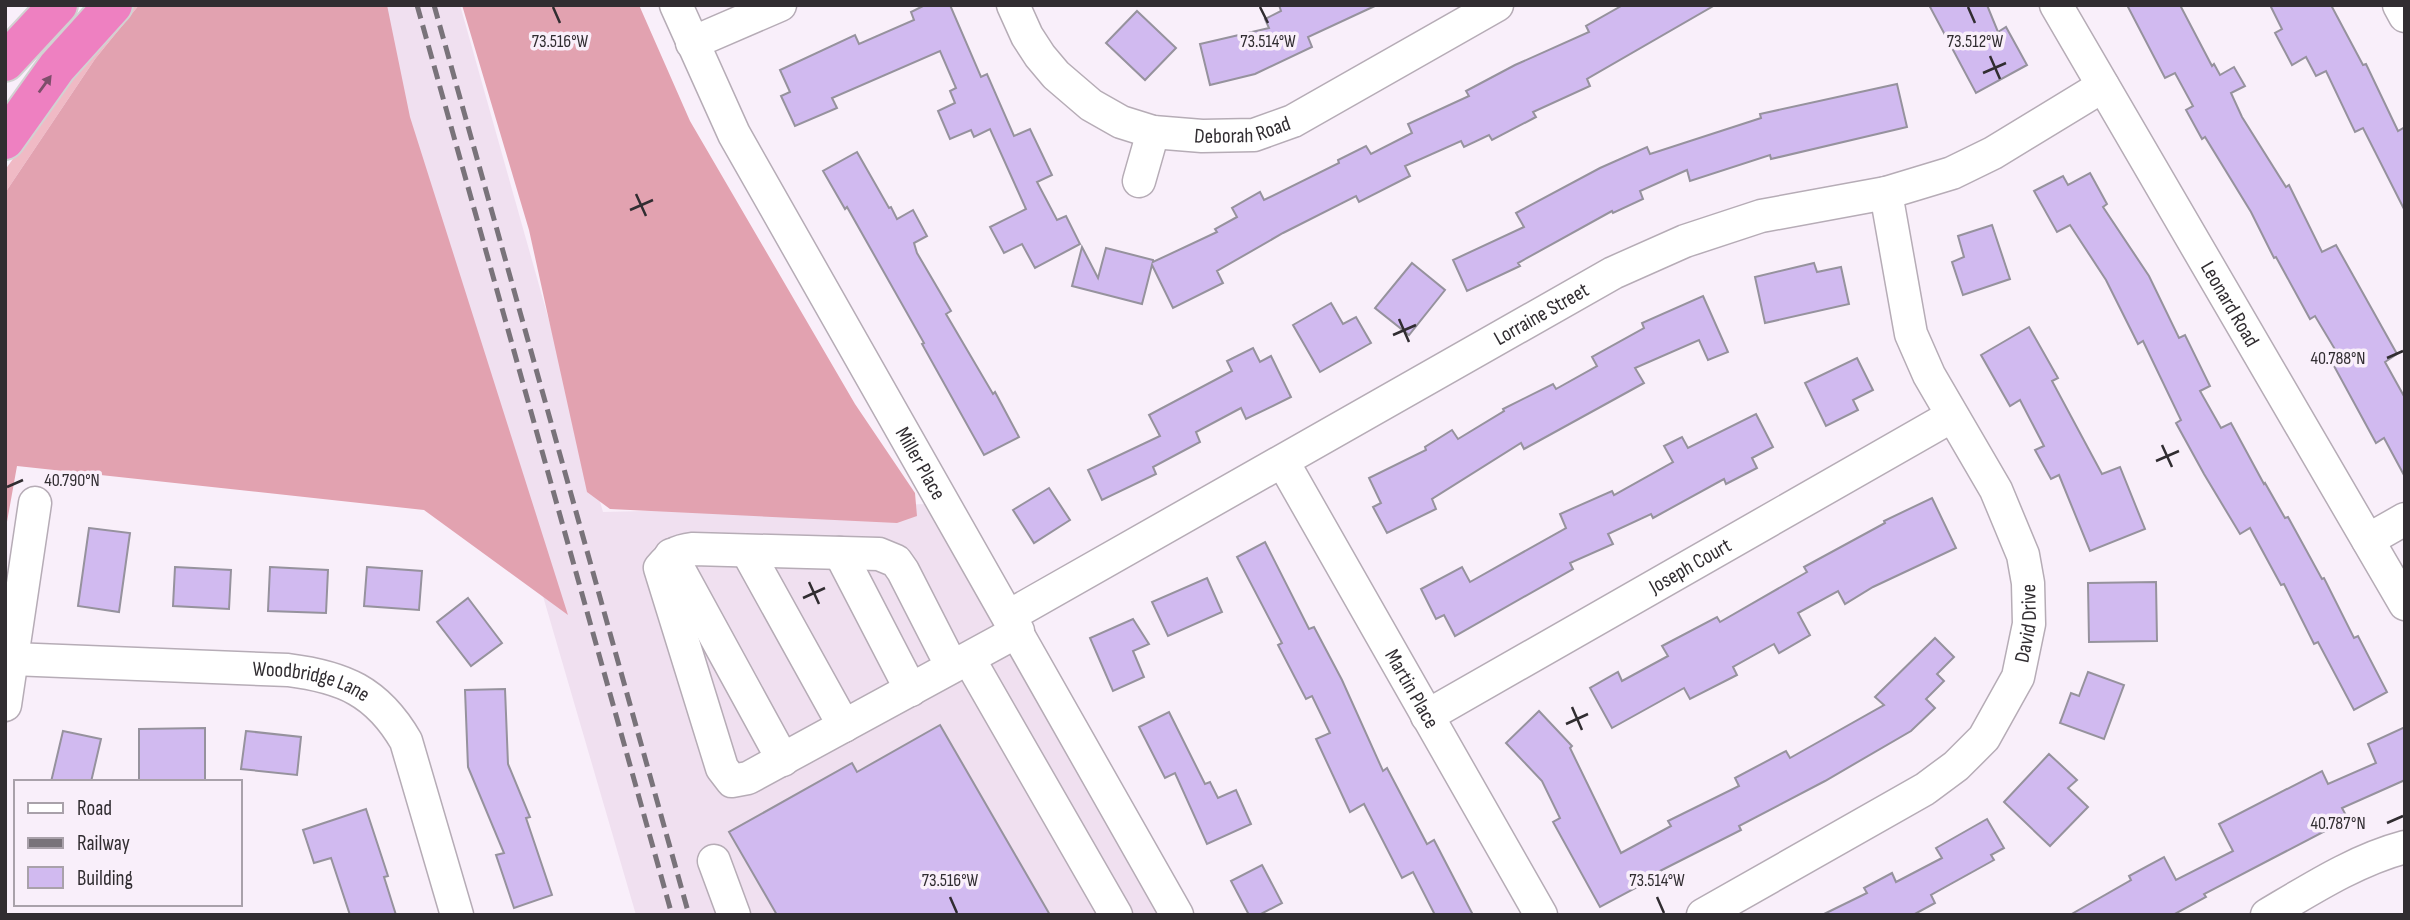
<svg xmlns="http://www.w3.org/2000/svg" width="2410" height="920" font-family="'Sofia Sans Condensed',sans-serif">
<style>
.built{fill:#f0e0f0}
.green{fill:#f0bac5}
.forest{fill:#e2a2b0}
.building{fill:#d1baf0;stroke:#96929d;stroke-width:2}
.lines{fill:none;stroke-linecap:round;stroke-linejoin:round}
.minor-casing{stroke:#b6acb6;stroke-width:35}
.highway-casing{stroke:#d2d1d2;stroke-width:42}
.minor{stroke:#fff;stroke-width:32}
.highway{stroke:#ee80c1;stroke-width:38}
.rail{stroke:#79737a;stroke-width:5;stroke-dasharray:14 7;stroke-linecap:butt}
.oneway{fill:#7d4e6b}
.ticks{fill:none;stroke:#312d31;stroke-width:2.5}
.labels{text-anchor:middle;stroke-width:7;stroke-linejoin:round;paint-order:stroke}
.street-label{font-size:21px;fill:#312d31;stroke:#f9effa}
.ticks-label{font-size:18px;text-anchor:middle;fill:#312d31;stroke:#f9effa;stroke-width:7;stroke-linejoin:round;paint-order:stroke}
</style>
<rect width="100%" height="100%" fill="#f9effa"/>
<!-- built -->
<polygon class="built" points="378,5 460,5 603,512 928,504 1161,915 636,915 517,507"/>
<!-- green -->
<polygon class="green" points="129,5 139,5 95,59 5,193 5,170 82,62"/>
<!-- forest -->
<g class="forest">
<polygon points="139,5 387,5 410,117 568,615 424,510 17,466 5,533 5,193 95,59"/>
<polygon points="462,5 639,5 690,121 855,404 915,493 917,516 897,523 610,509 587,492 529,230"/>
</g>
<!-- building -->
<g class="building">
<polygon points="925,5 950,5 981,77 987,74 1014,136 1030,129 1052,175 1037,182 1057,220 1066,216 1080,244 1035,268 1022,244 1004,253 990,227 1026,209 990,129 974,137 971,130 950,139 938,111 955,103 950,91 956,88 940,51 832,98 837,108 795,126 781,96 790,92 780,70 855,35 859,44 914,20 911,12"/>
<polygon points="1279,5 1377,5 1308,37 1312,47 1255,74 1210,85 1200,44 1269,28 1265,19 1281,11"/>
<polygon points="1623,5 1715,5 1587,79 1590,86 1533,112 1536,117 1492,140 1489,135 1464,147 1461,141 1405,166 1410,176 1359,202 1356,196 1283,233 1217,271 1223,283 1173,308 1152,265 1142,304 1072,286 1082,247 1098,278 1106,248 1153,260 1153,262 1217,232 1215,229 1237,217 1232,208 1260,192 1264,200 1339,163 1338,160 1366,146 1371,154 1412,133 1408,124 1469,96 1466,91 1515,65 1589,32 1586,26"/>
<polygon points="1929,5 1987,5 1998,32 2006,27 2027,65 1976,93"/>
<polygon points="2127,5 2180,5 2212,66 2214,64 2220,75 2234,67 2245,86 2231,93 2242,117 2286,187 2289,185 2322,252 2336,245 2397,354 2385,362 2405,398 2405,477 2384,438 2376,443 2328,355 2336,351 2315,316 2310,319 2276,257 2274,258 2251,212 2205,137 2202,139 2186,110 2193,106 2175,73 2165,78"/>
<polygon points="2270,5 2331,5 2363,65 2366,64 2398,131 2405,127 2405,211 2363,128 2355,132 2326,71 2316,76 2306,57 2292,65 2275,33 2282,29"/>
<polygon points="1137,11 1176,48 1145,80 1106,43"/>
<polygon points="1897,84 1907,127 1771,159 1770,155 1690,181 1687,170 1640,191 1643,199 1613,213 1612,211 1518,263 1520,266 1467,291 1453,260 1524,227 1516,213 1600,168 1647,147 1650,154 1761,118 1760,114"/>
<polygon points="857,152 889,208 891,207 897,219 913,210 927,236 914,243 917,253 951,311 946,314 993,394 995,392 1019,437 984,455 922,344 924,343 847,207 845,209 823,171"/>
<polygon points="2090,173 2107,204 2103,207 2149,276 2179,338 2185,335 2210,386 2200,391 2221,428 2231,423 2264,484 2265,483 2285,518 2288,517 2322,579 2324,578 2354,638 2358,636 2387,692 2354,710 2318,642 2314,644 2284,584 2281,585 2250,528 2240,534 2204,474 2176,423 2181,420 2143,341 2138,344 2106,280 2070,225 2057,232 2034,191 2063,176 2068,185"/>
<polygon points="1992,225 2010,279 1963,295 1952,262 1964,257 1958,236"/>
<polygon points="1412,263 1445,290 1409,335 1375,308"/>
<polygon points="1814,263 1817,272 1841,267 1849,304 1765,323 1755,277"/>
<polygon points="1703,296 1728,352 1708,360 1699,340 1635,368 1644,383 1524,449 1521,443 1432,499 1436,509 1387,533 1373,507 1381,503 1369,478 1426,450 1425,447 1452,430 1458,439 1504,411 1503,409 1553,384 1556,389 1597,366 1592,357 1644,328 1642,323"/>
<polygon points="1331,303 1343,324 1356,317 1371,343 1320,372 1293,325"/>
<polygon points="2029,327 2058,378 2052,381 2102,474 2120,467 2145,529 2090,551 2059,475 2051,479 2035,450 2044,446 2020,400 2010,406 1981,355"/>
<polygon points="1253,348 1260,362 1271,356 1291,397 1246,419 1241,408 1196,432 1200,442 1153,467 1156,474 1102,500 1088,470 1160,436 1149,415 1232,371 1227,361"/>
<polygon points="1857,358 1873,390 1853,400 1858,410 1826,426 1805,383"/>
<polygon points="1756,414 1773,447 1752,458 1757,468 1726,484 1724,479 1653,518 1651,514 1608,534 1613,544 1570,563 1573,569 1455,636 1444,615 1436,619 1421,589 1462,567 1470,582 1566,528 1560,514 1612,491 1614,495 1673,462 1664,446 1682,437 1688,448"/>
<polygon points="1049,488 1070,520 1034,543 1013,510"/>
<polygon points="1932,498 1956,548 1873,587 1845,604 1838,591 1798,613 1810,635 1779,653 1774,644 1733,667 1737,675 1690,699 1684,688 1612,728 1590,688 1618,672 1622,681 1668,656 1662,646 1717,617 1720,622 1807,572 1804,567 1885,523 1884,521"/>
<polygon points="89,528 130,533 119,612 78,606"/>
<polygon points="1265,542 1309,629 1314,627 1342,680 1383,771 1387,768 1427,844 1434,840 1473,915 1435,915 1413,872 1402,878 1364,804 1350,812 1316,739 1330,733 1312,696 1306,699 1278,645 1282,643 1237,557"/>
<polygon points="175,567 231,570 229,609 173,606"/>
<polygon points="270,567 328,570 326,613 268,611"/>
<polygon points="367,567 422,571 419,610 364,606"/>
<polygon points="1207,578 1222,612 1168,636 1152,602"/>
<polygon points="2156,582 2157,641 2089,642 2088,583"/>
<polygon points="468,598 502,643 471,666 437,622"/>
<polygon points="1133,619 1149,644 1133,651 1144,677 1113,691 1090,638"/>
<polygon points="1935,638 1954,657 1937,674 1944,681 1926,699 1935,708 1911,731 1825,781 1739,826 1741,830 1658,872 1660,875 1600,907 1553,822 1560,818 1542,781 1506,743 1539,711 1572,746 1570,748 1621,853 1671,826 1668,821 1739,786 1735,778 1786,751 1790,758 1884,705 1875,697"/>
<polygon points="2088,672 2124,685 2104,739 2060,723 2071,693 2079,696"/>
<polygon points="505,689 508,764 530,817 526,818 552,895 514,908 496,855 504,853 468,767 465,690"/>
<polygon points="1169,712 1205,784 1210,782 1218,798 1236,790 1251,824 1207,844 1175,773 1165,778 1139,727"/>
<polygon points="940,725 1050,915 777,915 729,832 852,763 857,772"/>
<polygon points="2405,727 2405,780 2342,808 2348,819 2204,894 2206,897 2173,915 2070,915 2131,880 2129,876 2164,857 2176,880 2233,851 2219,824 2322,771 2328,784 2376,763 2368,744"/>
<polygon points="205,728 205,782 139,782 139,729"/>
<polygon points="63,731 101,739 91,782 51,782"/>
<polygon points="246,731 301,737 297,775 241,769"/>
<polygon points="2049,754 2077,780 2068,788 2088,807 2050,846 2004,802"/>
<polygon points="366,809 388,876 384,877 396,915 350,915 331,858 314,863 303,830"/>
<polygon points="1987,819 2004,848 1991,855 1994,860 1931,895 1935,903 1913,915 1822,915 1867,893 1864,888 1892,873 1896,882 1942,858 1936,848"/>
<polygon points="1262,865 1282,903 1259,915 1249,915 1231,881"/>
</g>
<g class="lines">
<defs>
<g id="minor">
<path id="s1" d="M676 5 734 134 1177 915"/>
<path id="s2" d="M1013 5 1027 36 1040 56 1056 75 1091 105 1121 122 1153 132 1202 136 1254 135 1293 121 1497 5"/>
<path id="s3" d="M2056 5 2405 604"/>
<polyline points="2399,5 2405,16"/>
<polyline points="692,43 780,5"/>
<polyline points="1139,181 1153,132"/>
<path id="s4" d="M1283 462 1541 915"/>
<polyline points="2368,540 2405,519"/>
<polyline points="747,551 844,726"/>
<polyline points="840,553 911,690"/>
<polyline points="671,555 783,760"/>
<path id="s5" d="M1009 616 1613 273 1685 241 1761 216 1886 193 1952 173 1993 153 2103 86"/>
<path id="s6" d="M12 659 288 670C343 677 377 691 406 741L457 915"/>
<polyline points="969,659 1116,915"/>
<path d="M952 667 903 571 896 561 879 554 693 549C676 551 671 555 660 568L722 768 732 781 748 778 1018 631"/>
<polyline points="5,705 35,503"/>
<path id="s7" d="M1427 716 1952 416"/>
<polyline points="714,861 734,915"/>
<path id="s8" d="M1703 915 1925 789 1956 766 1984 738 2018 677 2029 624 2028 583 2023 555 1996 490 1929 375 1911 334 1886 193"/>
<path d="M2267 915C2311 889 2356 860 2405 847"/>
</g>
<g id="highway">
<polyline points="5,62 58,5"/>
<polyline points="5,140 57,67 113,5"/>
</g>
</defs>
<!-- minor casing -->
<use href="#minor" class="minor-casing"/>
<!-- highway casing -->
<use href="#highway" class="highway-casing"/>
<!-- minor -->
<use href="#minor" class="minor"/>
<!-- highway -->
<use href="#highway" class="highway"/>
<!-- rail -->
<g class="rail">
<polyline points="417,5 672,915"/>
<polyline points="434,5 689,915"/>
</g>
</g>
<!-- one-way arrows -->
<defs><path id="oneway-solid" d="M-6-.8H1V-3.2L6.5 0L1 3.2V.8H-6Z" transform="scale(1.75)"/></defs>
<use class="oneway" href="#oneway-solid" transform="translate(45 84) rotate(-54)"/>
<!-- ticks -->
<path class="ticks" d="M553 7 560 23M1260 7 1268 23M1968 7 1975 23M1990 56 2000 79M1983 73 2006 63M636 194 646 216M630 210 653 200M1399 319 1409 342M1393 335 1416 325M2387 358 2403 351M2162 445 2172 467M2156 461 2179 451M7 487 23 480M809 582 819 604M803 598 825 588M1572 707 1582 730M1566 724 1588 714M2387 823 2403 816M950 897 957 913M1657 897 1664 913"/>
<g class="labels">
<!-- street labels -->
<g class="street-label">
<text dy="7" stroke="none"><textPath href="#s2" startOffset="287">Deborah Road</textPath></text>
<text dy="7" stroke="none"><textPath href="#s3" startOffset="346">Leonard Road</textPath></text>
<text dy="7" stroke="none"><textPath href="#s5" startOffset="612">Lorraine Street</textPath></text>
<text dy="7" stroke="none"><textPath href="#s1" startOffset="520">Miller Place</textPath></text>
<text dy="7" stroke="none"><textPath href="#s7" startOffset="303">Joseph Court</textPath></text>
<text dy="7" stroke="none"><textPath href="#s8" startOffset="458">David Drive</textPath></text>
<text dy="7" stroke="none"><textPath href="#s6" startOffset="301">Woodbridge Lane</textPath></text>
<text dy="7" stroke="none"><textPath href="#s4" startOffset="261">Martin Place</textPath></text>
</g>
</g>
<g class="ticks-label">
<text x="560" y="47">73.516°W</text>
<text x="1268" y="47">73.514°W</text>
<text x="1975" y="47">73.512°W</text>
<text x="2338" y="364">40.788°N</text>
<text x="72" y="486">40.790°N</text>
<text x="2338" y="829">40.787°N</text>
<text x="950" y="886">73.516°W</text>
<text x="1657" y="886">73.514°W</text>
</g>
<!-- border -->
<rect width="2410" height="920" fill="none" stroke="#312d31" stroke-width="14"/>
<!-- legend -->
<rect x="14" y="780" width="228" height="126" fill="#f9effa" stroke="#a9a1aa" stroke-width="2"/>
<rect x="28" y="803" width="35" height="10" fill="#ffffff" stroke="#a9a1aa" stroke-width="2"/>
<text x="77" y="815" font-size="21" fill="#312d31">Road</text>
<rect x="28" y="838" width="35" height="10" fill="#79737a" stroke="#a9a1aa" stroke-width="2"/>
<text x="77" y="850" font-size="21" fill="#312d31">Railway</text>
<rect x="28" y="867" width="35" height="21" fill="#d1baf0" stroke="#a9a1aa" stroke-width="2"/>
<text x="77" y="885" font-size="21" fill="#312d31">Building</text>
</svg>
